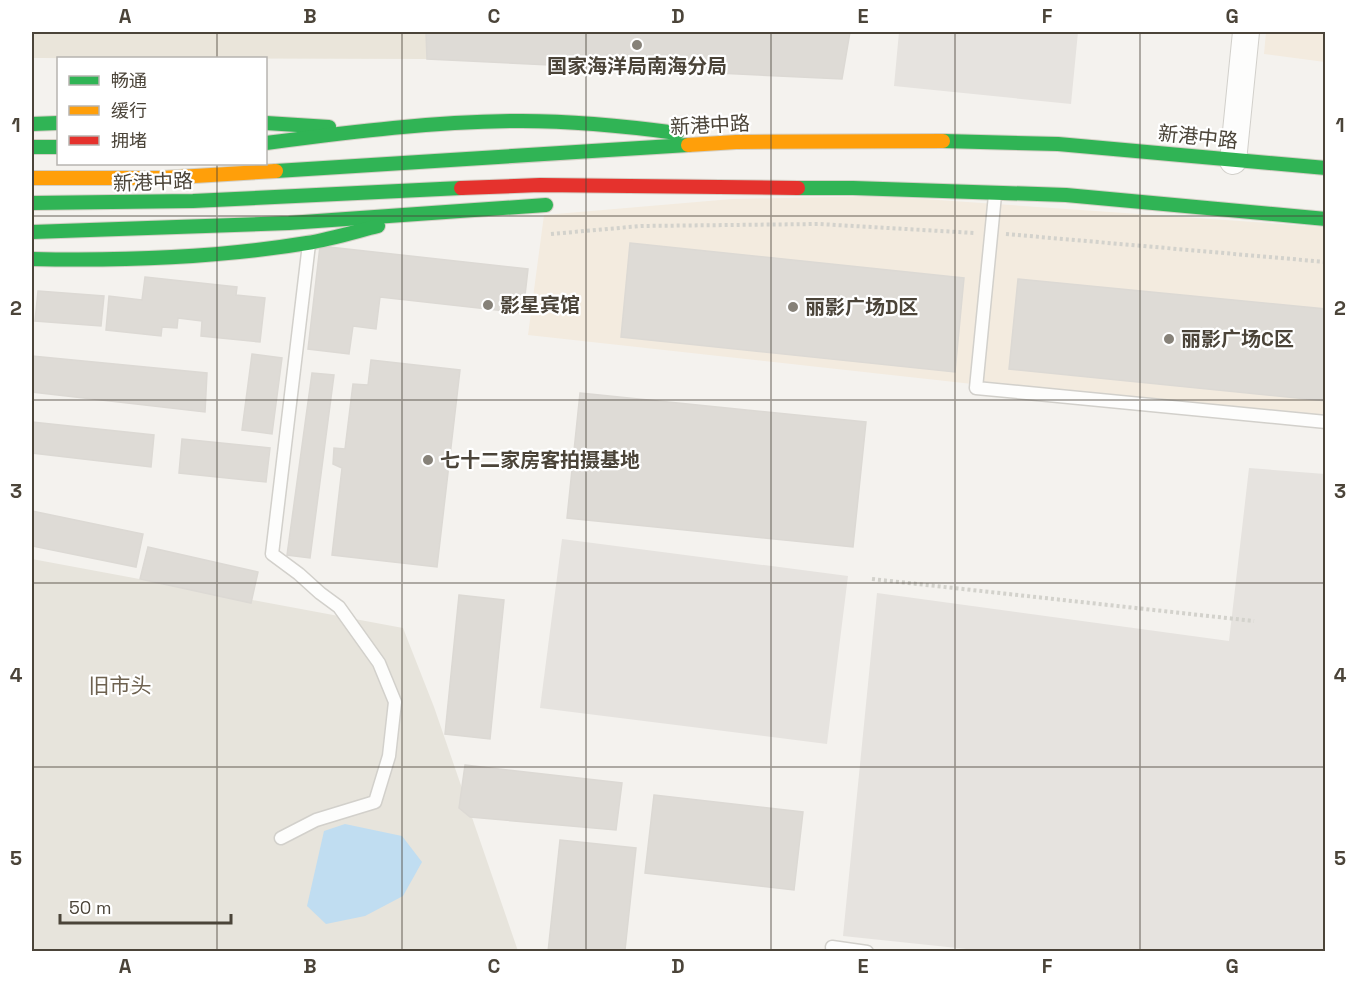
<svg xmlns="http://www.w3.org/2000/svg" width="1357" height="983" font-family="'Space Grotesk','Noto Sans SC',sans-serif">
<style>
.residential{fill:#e7e4dc}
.commercial{fill:#f3ebdf}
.education{fill:#eae5da}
.parking{fill:#e6e3df}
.water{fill:#c0ddf1}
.building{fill:#dedbd6;stroke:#dcd9d4;stroke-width:1.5}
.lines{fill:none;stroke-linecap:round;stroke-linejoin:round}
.lane-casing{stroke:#d2d0cb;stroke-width:15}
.street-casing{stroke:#d2d0cb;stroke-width:28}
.fast-casing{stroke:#d3cfc5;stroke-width:16}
.slow-casing{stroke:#d3cfc5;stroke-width:16}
.jam-casing{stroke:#d3cfc5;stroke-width:16}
.path{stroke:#d3d2cc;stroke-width:4;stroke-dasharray:3 3;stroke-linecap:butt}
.lane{stroke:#fdfdfc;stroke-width:12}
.street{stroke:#fdfdfc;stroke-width:26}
.fast{stroke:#30b455;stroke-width:14}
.slow{stroke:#ff9f0a;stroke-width:14}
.jam{stroke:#e5322d;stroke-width:14}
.grid{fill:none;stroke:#4b4439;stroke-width:1.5;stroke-opacity:0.55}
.poi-dot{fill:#868178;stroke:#fff;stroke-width:2}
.labels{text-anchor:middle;stroke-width:4.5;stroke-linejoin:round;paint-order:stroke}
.poi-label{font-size:20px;font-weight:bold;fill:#4b4439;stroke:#fff;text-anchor:start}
.street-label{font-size:20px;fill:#4b4439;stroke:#fff}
.neighbourhood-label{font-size:21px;fill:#6e6250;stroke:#fff}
.neatline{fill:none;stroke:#4b4439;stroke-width:2}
.grid-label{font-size:20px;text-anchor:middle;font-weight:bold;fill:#4b4439}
</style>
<rect width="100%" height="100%" fill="#f4f2ee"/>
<!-- residential -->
<polygon class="residential" points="32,559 403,628 434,707 518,951 32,951"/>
<!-- commercial -->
<g class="commercial">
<polygon points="1266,32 1325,32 1325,62 1264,54"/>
<polygon points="880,196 1325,227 1325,423 528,335 544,215 732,199"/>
</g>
<!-- education -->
<polygon class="education" points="32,32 426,32 427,59 32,58"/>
<!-- parking -->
<g class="parking">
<polygon points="899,32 1078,32 1071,104 894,86"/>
<polygon points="1249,468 1325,474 1325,951 995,952 843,936 877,593 1229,641"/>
<polygon points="562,539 848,576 827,744 540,708"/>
</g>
<!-- water -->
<polygon class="water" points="345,824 402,836 422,862 403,896 365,916 326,924 307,906 324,831"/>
<!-- building -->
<g class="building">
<polygon points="426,32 850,32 842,79 427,59"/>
<polygon points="630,243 964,278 955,372 621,337"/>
<polygon points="320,246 528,269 523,313 380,297 376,329 353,326 349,354 308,349"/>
<polygon points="145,277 237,287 236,295 265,298 260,342 201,336 202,321 178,318 177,328 162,327 161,336 106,330 109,296 142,300"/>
<polygon points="1018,279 1326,309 1326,401 1009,369"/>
<polygon points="38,291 104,296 101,326 35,321"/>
<polygon points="252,354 282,358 272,434 242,430"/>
<polygon points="32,356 207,373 205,412 32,392"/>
<polygon points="371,360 460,370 437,567 332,555 342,468 333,464 334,448 345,449 353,384 368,385"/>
<polygon points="312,373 334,375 310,558 287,555"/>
<polygon points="580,393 866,422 853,547 567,518"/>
<polygon points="32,422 154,435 151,467 32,453"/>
<polygon points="182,439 270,448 266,482 179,473"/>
<polygon points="32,511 143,534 136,567 32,546"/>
<polygon points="148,547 258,572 251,603 140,579"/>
<polygon points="459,595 504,600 490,739 445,734"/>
<polygon points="465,765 622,783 616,830 470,817 459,808"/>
<polygon points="654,795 803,812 794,890 645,873"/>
<polygon points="560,840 636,848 625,950 642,952 548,952"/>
</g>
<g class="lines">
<defs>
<g id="lane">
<polyline points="995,195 976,388 1326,422"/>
<polyline points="281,838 316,820 375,802 389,756 395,702 379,663 339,607 320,593 299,574 272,554 309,244"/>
<polyline points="832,947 867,952"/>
</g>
<polyline id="street" points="1233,161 1246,32"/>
<g id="fast">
<polyline points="266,123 329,127"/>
<polyline points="32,124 58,123"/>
<polyline points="943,141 1058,144 1326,168"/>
<path d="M266 143C351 132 436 121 522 121 574 121 625 126 677 133"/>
<polyline points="32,147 58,147"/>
<polyline points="276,171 688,145"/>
<polyline points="798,188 853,188 1066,195 1326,219"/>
<polyline points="32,203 193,201 461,188"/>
<polyline points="32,232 289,223 546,205"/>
<path d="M32 259C123 261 216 258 307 243 331 239 354 232 378 226"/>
</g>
<g id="slow">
<polyline points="688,145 736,142 943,141"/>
<polyline points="32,178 162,178 276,171"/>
</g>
<polyline id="jam" points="461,188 540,185 798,188"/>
</defs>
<!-- lane casing -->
<use href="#lane" class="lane-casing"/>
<!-- street casing -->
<use href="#street" class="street-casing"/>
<!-- fast casing -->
<use href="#fast" class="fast-casing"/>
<!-- slow casing -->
<use href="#slow" class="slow-casing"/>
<!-- jam casing -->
<use href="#jam" class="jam-casing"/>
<!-- path -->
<g class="path">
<polyline points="551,234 641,226 819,224 975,233"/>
<polyline points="1006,234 1326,262"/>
<polyline points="872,579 1254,621"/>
</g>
<!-- lane -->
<use href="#lane" class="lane"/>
<!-- street -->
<use href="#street" class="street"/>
<!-- fast -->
<use href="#fast" class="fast"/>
<!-- slow -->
<use href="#slow" class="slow"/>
<!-- jam -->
<use href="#jam" class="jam"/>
</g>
<!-- grid -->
<path class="grid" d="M217 32V58M402 32V952M586 32V952M771 32V952M955 32V952M1140 32V952M217 164V952M32 216H1326M32 400H1326M32 583H1326M32 767H1326"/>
<!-- markers -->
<g class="poi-dot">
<circle cx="637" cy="45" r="6"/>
<circle cx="488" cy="305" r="6"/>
<circle cx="793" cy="307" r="6"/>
<circle cx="1169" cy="339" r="6"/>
<circle cx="428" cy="460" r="6"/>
</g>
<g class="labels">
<!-- poi labels -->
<g class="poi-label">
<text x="637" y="73" text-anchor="middle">国家海洋局南海分局</text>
<text x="500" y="312">影星宾馆</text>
<text x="805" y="314">丽影广场D区</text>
<text x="1181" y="346">丽影广场C区</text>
<text x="440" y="467">七十二家房客拍摄基地</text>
</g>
<!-- street labels -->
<g class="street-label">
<text transform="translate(710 125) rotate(-3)" y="7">新港中路</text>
<text transform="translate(1198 137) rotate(6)" y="7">新港中路</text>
<text transform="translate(153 182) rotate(-2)" y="7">新港中路</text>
</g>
<!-- neighbourhood labels -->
<g class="neighbourhood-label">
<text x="120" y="693">旧市头</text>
</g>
</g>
<!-- border -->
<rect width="1357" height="983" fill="none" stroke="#ffffff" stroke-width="66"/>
<!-- legend -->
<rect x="57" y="57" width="210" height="108" fill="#ffffff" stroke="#b7b4b0" stroke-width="1.5"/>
<rect x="69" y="76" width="30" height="9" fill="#30b455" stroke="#b7b4b0" stroke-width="1.5"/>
<text x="111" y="87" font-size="18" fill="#4b4439">畅通</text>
<rect x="69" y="106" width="30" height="9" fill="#ff9f0a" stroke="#b7b4b0" stroke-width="1.5"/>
<text x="111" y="117" font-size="18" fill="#4b4439">缓行</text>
<rect x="69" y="136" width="30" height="9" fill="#e5322d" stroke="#b7b4b0" stroke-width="1.5"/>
<text x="111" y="147" font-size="18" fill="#4b4439">拥堵</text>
<!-- scale -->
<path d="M60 914v9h171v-9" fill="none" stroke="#4b4439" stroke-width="3"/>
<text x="69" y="914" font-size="18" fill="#4b4439" stroke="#ffffff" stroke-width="4.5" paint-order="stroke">50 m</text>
<rect x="33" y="33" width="1291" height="917" class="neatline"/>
<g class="grid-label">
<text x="125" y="23">A</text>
<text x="310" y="23">B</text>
<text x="494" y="23">C</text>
<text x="678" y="23">D</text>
<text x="863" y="23">E</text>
<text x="1047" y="23">F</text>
<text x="1232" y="23">G</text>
<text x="16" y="132">1</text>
<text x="1340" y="132">1</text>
<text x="16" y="315">2</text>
<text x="1340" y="315">2</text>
<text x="16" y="498">3</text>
<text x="1340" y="498">3</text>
<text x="16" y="682">4</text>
<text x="1340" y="682">4</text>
<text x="16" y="865">5</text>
<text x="1340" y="865">5</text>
<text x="125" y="973">A</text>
<text x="310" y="973">B</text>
<text x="494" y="973">C</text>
<text x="678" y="973">D</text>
<text x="863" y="973">E</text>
<text x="1047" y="973">F</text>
<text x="1232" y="973">G</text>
</g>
</svg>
